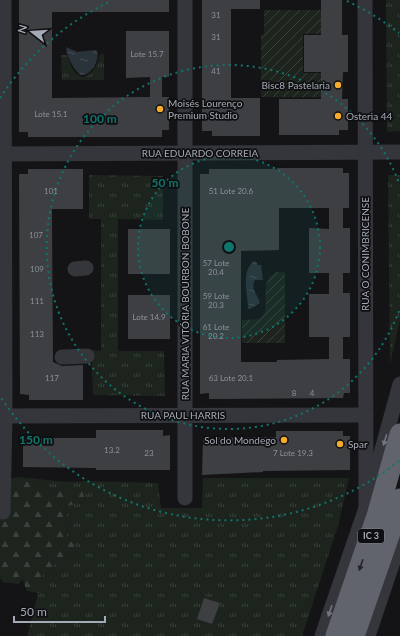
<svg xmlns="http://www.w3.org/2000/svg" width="400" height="636" font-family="Lato,sans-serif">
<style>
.grass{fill:url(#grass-tufts)}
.forest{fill:url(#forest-firs)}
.garden{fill:url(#garden-furrows)}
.water{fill:url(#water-ripples)}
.building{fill:#3e3f43;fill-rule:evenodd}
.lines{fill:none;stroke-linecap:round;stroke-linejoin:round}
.minor{stroke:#35363b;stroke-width:15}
.highway{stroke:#61646c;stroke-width:21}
.oneway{fill:#73767f}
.oneway2{fill:#242428}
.ring{fill:none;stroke:#0f766e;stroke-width:2;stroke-dasharray:2 4}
.poi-dot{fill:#f5ab2d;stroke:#0f0f11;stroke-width:1.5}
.labels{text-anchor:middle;stroke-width:3.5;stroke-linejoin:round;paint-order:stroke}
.number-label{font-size:8px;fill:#8b9099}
.shield{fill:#0f0f11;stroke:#787c84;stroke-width:1}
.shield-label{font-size:9px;font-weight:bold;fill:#a5abb6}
.poi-label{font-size:10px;fill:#a5abb6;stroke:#0f0f11;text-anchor:start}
.street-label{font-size:10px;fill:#a5abb6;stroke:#0f0f11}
.centre{fill:#0f766e;stroke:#0f0f11;stroke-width:2}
.ring-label{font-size:12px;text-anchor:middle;font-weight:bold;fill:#0f766e;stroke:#0f0f11;stroke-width:3.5;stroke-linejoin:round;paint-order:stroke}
</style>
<defs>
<pattern id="grass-tufts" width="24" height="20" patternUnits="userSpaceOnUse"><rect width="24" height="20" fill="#1c241d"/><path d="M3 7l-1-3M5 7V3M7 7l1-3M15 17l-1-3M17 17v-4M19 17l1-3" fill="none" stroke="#3a413c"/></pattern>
<pattern id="forest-firs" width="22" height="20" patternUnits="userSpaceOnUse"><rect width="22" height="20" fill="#1c241d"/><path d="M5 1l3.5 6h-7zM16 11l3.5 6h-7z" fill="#3a413c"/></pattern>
<pattern id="garden-furrows" width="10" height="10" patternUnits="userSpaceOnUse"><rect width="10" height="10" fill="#1c241d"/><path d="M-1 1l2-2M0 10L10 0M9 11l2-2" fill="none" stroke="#3a413c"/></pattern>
<pattern id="water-ripples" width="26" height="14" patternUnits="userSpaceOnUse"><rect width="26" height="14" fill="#2a333a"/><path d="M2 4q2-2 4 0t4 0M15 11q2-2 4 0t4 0" fill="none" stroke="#464e54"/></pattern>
</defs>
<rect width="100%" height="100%" fill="#141416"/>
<!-- grass -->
<g class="grass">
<polygon points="386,0 400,0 400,131 387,132"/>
<path d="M100 54H104V80H62L61 55H67C70 64 74 77 85 77 94 72 98 64 100 54Z"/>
<polygon points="89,175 163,176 163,220 118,219 118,351 164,351 165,396 93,395 91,350 101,351 101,219 89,219"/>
<polygon points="388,175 400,175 400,320 390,364"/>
<polygon points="18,477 67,482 86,481 158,483 161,508 202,508 203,478 349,478 338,526 302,636 27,636 43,575 59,561 79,550 66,536 67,505 85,502 83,492 62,492"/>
</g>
<!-- forest -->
<polygon class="forest" points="18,477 62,492 83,492 85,502 67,506 66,536 79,550 59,561 43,575 39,593 27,591 22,579 19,584 3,582 0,578 0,481"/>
<!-- garden -->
<g class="garden">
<polygon points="264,10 341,10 341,33 303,34 303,73 341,73 340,97 261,97 261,34 264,34"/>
<path d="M276 272H285V343H242V320C247 319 253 320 258 319 275 312 255 284 276 272Z"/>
</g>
<!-- water -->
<g class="water">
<path d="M66 47 77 52 95 50 97 51C100 61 91 76 80 75 73 67 67 58 66 47Z"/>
<path d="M254 261 256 262 258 265H261L263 280H255C250 290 258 294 260 303L250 309H248C248 294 240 272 254 261Z"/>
</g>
<!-- building -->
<g class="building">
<polygon points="19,0 169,0 169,12 52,12 52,98 150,97 150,77 126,78 126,31 169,31 169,77 162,77 162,97 169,97 169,130 162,130 162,137 28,137 28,132 19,132"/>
<polygon points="202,0 260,0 260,9 231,9 231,98 260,98 260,136 212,136 212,131 202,131"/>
<polygon points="321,0 342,0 342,35 348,35 348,72 343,72 342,99 348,99 348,130 339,130 339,135 279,135 279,99 321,99 321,72 304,72 304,35 321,35"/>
<path d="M277 168H343V173H349V208H343V228H350V273H343V293H350V337H343V359H350V393H344L343 398 209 399V393L200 394V174H209V169H277ZM279 208H329V229L309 228V273H329V294H309V337H329V359L277 360V362H241V251L279 250Z"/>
<polygon points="28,169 83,169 83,209 52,209 52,218 53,362 62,366 83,365 83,400 29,400 29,395 20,394 19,174 28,174"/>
<rect x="128" y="229" width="42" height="45"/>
<rect x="128" y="295" width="42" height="44"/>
<polygon points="96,430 163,430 163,436 170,435 170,470 96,470 96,468 23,467 23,438 96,438"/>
<polygon points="276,431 343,431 343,436 350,436 350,470 263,471 263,472 202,475 203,438 276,437"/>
<polygon points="204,598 220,603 212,624 197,619"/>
</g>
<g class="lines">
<!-- minor -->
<g class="minor">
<polyline points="185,0 185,498"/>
<polyline points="365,0 366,508"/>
<polyline points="0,154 400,152"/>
<polyline points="75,269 86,268"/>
<polyline points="62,357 87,356"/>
<polyline points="0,416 366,415"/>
<polyline points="3,512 5,416 4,0"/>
<polyline points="322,636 366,508 400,384"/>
<polyline points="368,636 400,541"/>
</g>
<!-- highway -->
<g class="highway">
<polyline points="336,636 377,516 400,434"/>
<polyline points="354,636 394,521 400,499"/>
</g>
</g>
<!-- one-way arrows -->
<defs><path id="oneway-solid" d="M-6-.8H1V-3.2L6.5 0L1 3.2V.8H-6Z"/></defs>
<g class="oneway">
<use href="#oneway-solid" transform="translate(385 440) rotate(106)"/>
<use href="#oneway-solid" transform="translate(330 611) rotate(109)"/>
</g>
<use class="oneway2" href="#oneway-solid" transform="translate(361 565) rotate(109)"/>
<!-- distance rings -->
<circle cx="229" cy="247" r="91" fill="#0f766e" fill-opacity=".12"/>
<g class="ring">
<circle cx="229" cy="247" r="91"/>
<path d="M399 311A182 182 0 1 1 399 183"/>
<path d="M399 461A273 273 0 0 1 0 396M0 98A273 273 0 0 1 111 1M347 1A273 273 0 0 1 399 33"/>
</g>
<!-- markers -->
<g class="poi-dot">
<circle cx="338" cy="85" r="4"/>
<circle cx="160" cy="109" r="4"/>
<circle cx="338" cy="116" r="4"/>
<circle cx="284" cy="440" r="4"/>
<circle cx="340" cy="444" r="4"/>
</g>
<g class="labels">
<!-- number labels -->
<g class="number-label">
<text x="216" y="18">31</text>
<text x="216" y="40">31</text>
<text x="147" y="57">Lote 15.7</text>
<text x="216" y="74">41</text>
<text x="51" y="117">Lote 15.1</text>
<text x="51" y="194">101</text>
<text x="231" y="194">51 Lote 20.6</text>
<text x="36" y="238">107</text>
<text x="216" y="266">57 Lote<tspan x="216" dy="9">20.4</tspan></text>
<text x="37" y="272">109</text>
<text x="216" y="299">59 Lote<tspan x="216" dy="9">20.3</tspan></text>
<text x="37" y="304">111</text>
<text x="149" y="320">Lote 14.9</text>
<text x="216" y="330">61 Lote<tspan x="216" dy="9">20.2</tspan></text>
<text x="37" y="337">113</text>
<text x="52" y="381">117</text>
<text x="231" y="381">63 Lote 20.1</text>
<text x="294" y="396">8</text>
<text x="312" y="396">4</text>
<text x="112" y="453">13.2</text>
<text x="149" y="456">23</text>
<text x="293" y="456">7 Lote 19.3</text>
</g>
<!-- shield labels -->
<rect class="shield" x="358" y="529" width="26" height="14" rx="3"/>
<g class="shield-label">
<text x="371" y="539">IC 3</text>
</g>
<!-- poi labels -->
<g class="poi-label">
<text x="330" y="89" text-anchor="end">Bisc8 Pastelaria</text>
<text x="168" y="107">Moisés Lourenço<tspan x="168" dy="12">Premium Studio</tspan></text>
<text x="346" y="120">Osteria 44</text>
<text x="276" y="444" text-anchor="end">Sol do Mondego</text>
<text x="348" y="448">Spar</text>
</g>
<!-- street labels -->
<g class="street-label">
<text x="200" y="157">RUA EDUARDO CORREIA</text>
<text transform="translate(365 254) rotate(-90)" y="4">RUA O CONIMBRICENSE</text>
<text transform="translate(185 304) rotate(-90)" y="4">RUA MARIA VITÓRIA BOURBON BOBONE</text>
<text x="183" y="419">RUA PAUL HARRIS</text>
</g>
</g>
<circle cx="229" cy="247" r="6" class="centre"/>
<g class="ring-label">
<text x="100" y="123">100 m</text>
<text x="165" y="187">50 m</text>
<text x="36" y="444">150 m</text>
</g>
<!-- north arrow -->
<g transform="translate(32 32) rotate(287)" stroke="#0f0f11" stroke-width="3" paint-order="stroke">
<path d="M0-3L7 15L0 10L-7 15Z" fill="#a5abb6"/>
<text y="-6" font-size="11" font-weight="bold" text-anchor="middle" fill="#a5abb6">N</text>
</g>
<!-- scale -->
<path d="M14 616v6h91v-6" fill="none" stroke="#a5abb6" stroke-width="2"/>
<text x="20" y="616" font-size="12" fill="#a5abb6" stroke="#0f0f11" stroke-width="3" paint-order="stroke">50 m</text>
</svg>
